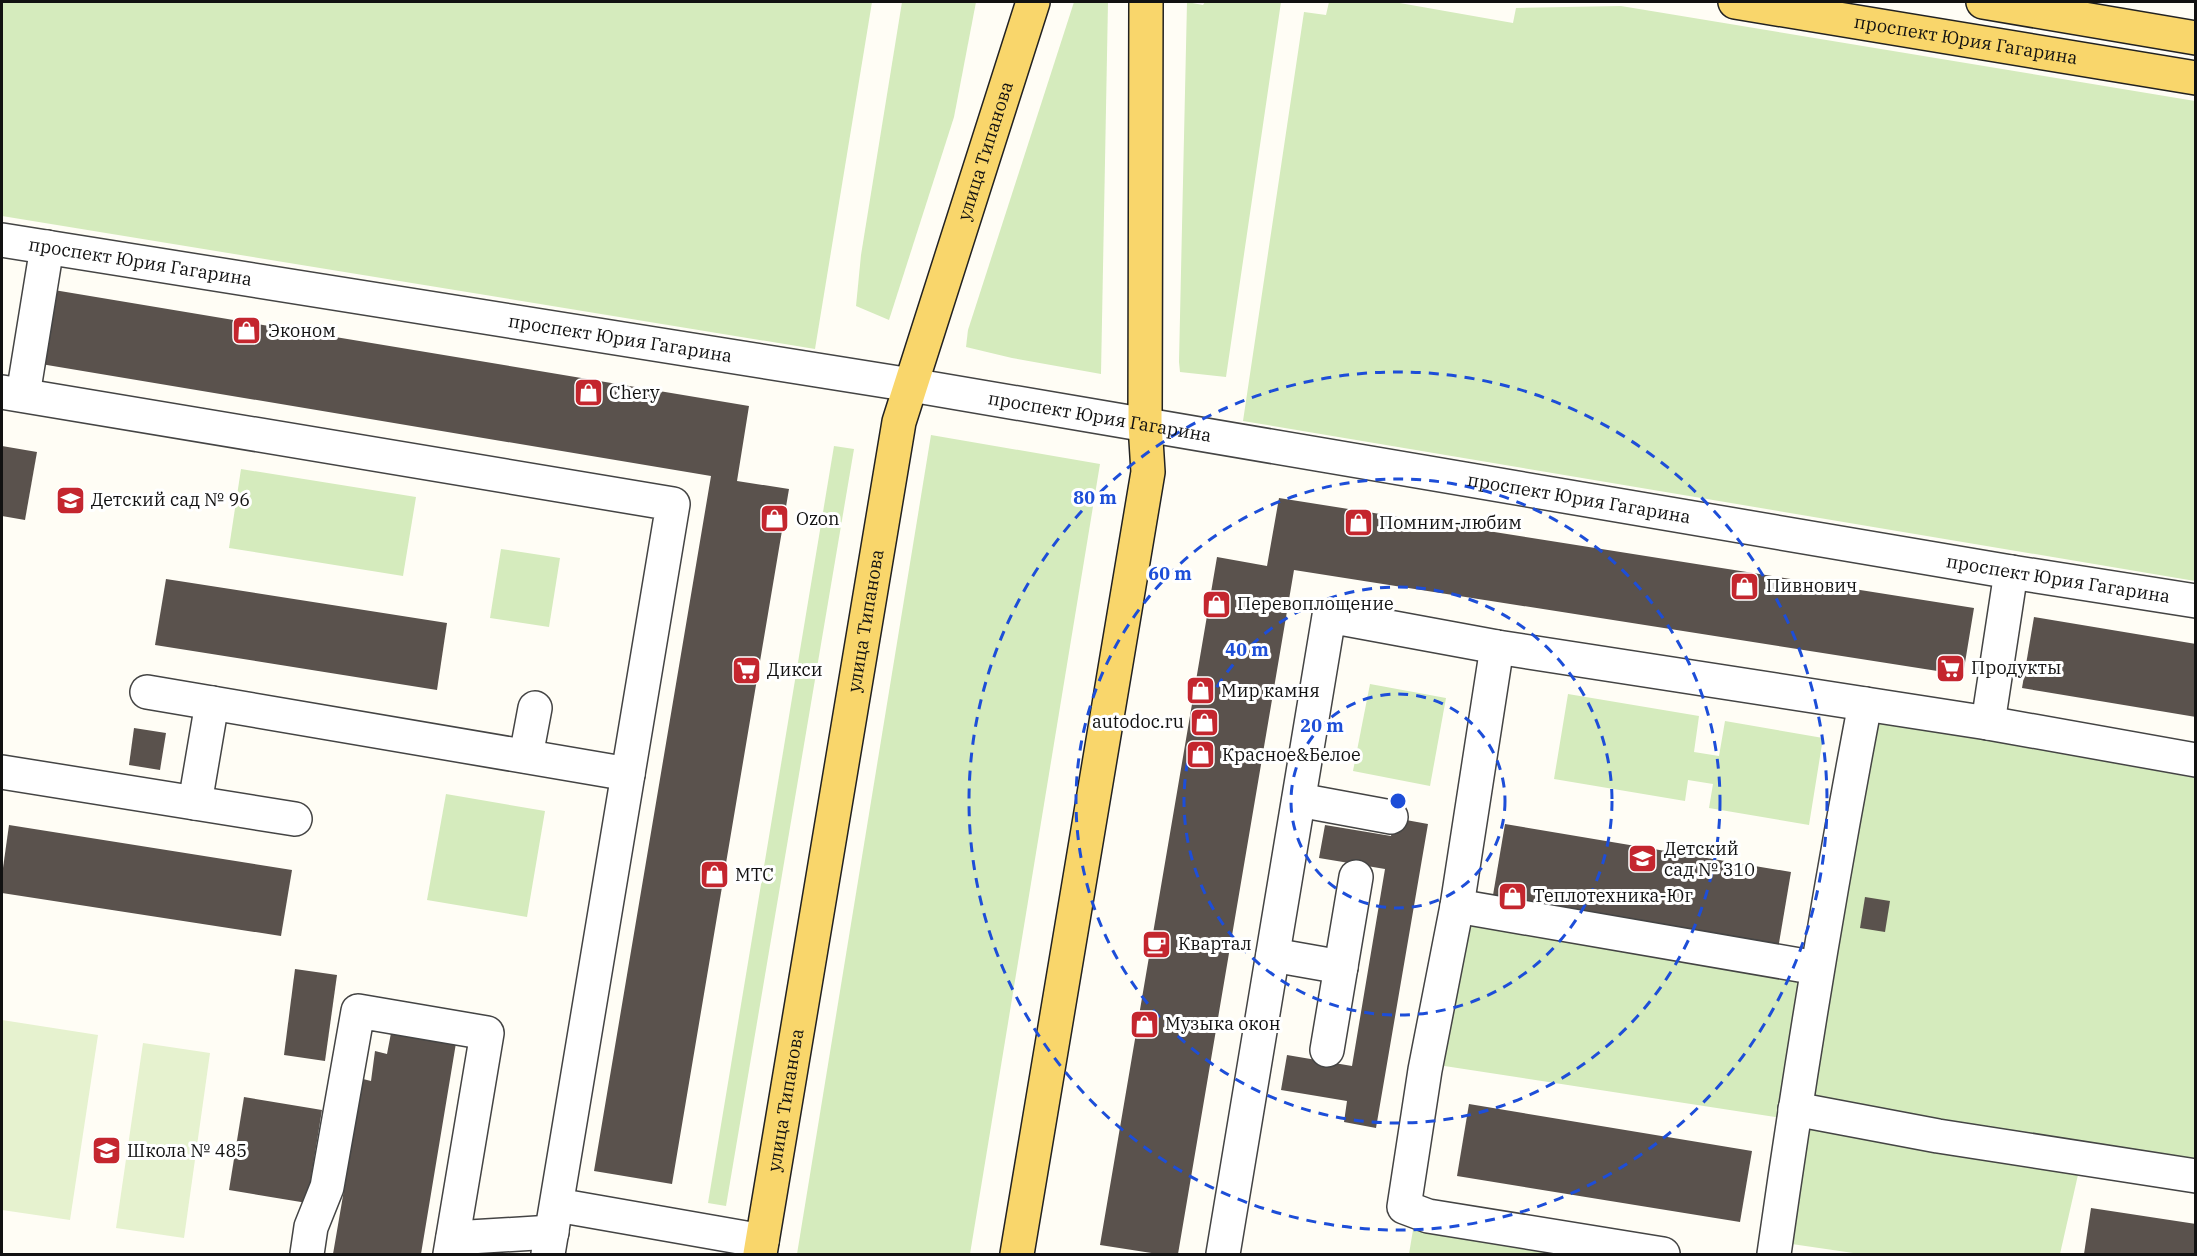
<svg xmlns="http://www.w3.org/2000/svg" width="2197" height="1256" font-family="'IBM Plex Serif',serif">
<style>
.green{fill:#d5ebbd}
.pitch{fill:#e6f2cf}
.building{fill:#5a524d}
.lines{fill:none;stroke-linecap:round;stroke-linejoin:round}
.minor-casing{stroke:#444;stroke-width:36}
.major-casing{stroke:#222;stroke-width:36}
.minor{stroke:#fff;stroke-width:33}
.major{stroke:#f9d66b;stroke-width:33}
.ring{fill:none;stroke:#1d4ed8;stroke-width:3;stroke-dasharray:10 8}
.labels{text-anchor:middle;stroke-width:6;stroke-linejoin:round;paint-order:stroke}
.street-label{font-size:18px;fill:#111;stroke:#fff}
.poi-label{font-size:18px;fill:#111;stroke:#fff;text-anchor:start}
.centre{fill:#1d4ed8;stroke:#fff;stroke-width:3}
.ring-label{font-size:18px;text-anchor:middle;font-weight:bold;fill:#1d4ed8;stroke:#fff;stroke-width:6;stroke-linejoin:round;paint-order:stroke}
</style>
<rect width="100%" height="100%" fill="#fffdf5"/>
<!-- green -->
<g class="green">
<polygon points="2,2 872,2 815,349 2,216"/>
<polygon points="902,2 976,2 954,117 889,320 856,306 861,255"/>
<polygon points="1074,2 1108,2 1101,374 1012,358 966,347 968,330"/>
<polygon points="1187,2 1203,5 1205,2 1281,2 1226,377 1180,372 1179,362"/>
<polygon points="1329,2 1394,2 1513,23 1516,8 1621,6 2195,101 2195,581 1243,421 1304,12 1326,15"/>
<polygon points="931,435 1100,464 970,1254 797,1254"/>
<polygon points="834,446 854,449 726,1206 708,1203"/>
<polygon points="241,469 416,497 403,576 229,548"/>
<polygon points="501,549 560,558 549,627 490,618"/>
<polygon points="1370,684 1446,698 1430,786 1353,771"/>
<polygon points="1568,694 1699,716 1694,752 1719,756 1725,721 1823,738 1809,825 1709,808 1713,784 1688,780 1685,801 1554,779"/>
<polygon points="1874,719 2195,778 2195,1160 1809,1098"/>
<polygon points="446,794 545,811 527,917 427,900"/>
<polygon points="1465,921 1804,980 1781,1118 1438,1065"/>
<polygon points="1804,1120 2080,1166 2060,1254 1860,1254 1785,1243"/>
<polygon points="1413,1230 1577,1254 1409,1254"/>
</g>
<!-- pitch -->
<g class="pitch">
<polygon points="2,1020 98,1035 70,1220 2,1210"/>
<polygon points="143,1043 210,1053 184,1238 116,1228"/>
</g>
<!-- building -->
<g class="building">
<polygon points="54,290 749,406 737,481 789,489 672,1184 594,1171 711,476 41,364"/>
<polygon points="2,446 37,452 25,520 2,516"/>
<polygon points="1279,498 1974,608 1963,675 1294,570 1178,1254 1158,1254 1100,1245 1217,557 1267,566"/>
<polygon points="166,579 447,623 437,690 155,645"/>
<polygon points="2034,617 2196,644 2196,717 2022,688"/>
<polygon points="134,728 166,733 160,770 129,765"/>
<polygon points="1395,818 1428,824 1376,1128 1344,1122 1347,1101 1281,1090 1287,1055 1352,1066 1385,869 1319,858 1325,825 1391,836"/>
<polygon points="1505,824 1791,872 1778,949 1492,901"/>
<polygon points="9,825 292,870 281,936 2,893 2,875"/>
<polygon points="1865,897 1890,901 1885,932 1860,928"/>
<polygon points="295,969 337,975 325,1061 284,1055"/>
<polygon points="391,1033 456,1043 421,1254 333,1254 363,1079 371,1081 375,1051 387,1054"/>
<polygon points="244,1097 322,1110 307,1203 229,1190"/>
<polygon points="1469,1104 1752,1151 1740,1222 1457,1176"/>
<polygon points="2091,1208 2196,1224 2196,1254 2084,1254"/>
</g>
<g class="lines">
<defs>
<g id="minor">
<path id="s1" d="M2 240 911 385 2011 572 2196 601"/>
<polyline points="2,392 673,504 548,1254"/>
<polyline points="23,395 47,247"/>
<polyline points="1497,647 1457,906 1425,1070 1404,1207 1428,1216 1663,1254"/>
<polyline points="147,692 628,774"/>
<polyline points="1988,723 2011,572"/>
<polyline points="526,756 535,708"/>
<polyline points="2,772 295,819"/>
<polyline points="1299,800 1391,817"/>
<polyline points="195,803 212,703"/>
<polyline points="1457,906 1817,968"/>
<polyline points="1273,955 1341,967"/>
<polyline points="1327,1050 1356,877"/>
<polyline points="1795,1109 1938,1136 2196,1176"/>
<polyline points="557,1205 762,1241"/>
<polyline points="453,1238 552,1232"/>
<polyline points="307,1254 311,1227 327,1187 358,1011 487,1033 450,1254"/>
<polyline points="1223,1254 1329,616 1497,647 1988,723 2196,760"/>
<path d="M1774 1254C1800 1070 1830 887 1865 704"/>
</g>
<g id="major">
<path id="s2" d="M1735 2 2196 78"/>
<polyline points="1983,2 2196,38"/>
<path id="s3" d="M760 1254 899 422 1033 2"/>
<polyline points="1017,1254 1148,472 1145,424 1146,2"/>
</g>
</defs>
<!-- minor casing -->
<use href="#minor" class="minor-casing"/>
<!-- major casing -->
<use href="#major" class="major-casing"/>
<!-- minor -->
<use href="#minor" class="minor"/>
<!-- major -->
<use href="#major" class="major"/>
</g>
<!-- distance rings -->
<g class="ring">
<circle cx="1398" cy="801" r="107"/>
<circle cx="1398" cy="801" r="214"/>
<circle cx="1398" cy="801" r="322"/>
<circle cx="1398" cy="801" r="429"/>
</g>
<!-- icons -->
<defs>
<symbol id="shop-square" viewBox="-11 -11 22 22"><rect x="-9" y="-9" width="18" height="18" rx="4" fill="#c4262e" stroke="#fff"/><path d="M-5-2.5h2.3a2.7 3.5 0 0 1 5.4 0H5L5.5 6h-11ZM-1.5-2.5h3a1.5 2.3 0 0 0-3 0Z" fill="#fff"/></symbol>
<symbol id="school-square" viewBox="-11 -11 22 22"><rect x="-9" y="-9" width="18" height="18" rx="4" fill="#c4262e" stroke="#fff"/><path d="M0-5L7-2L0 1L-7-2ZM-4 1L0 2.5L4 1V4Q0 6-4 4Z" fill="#fff"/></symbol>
<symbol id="supermarket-square" viewBox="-11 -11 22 22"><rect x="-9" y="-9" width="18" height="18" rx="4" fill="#c4262e" stroke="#fff"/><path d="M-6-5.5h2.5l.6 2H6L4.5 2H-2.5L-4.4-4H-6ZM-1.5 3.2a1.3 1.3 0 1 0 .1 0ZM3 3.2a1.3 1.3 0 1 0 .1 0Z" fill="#fff"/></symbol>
<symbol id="cafe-square" viewBox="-11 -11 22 22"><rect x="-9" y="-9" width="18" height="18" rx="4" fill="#c4262e" stroke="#fff"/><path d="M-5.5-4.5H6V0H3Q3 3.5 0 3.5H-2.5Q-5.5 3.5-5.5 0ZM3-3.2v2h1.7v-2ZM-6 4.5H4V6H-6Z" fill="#fff"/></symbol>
</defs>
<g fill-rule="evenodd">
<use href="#shop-square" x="230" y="314" width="33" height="33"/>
<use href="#shop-square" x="572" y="376" width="33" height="33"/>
<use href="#school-square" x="54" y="484" width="33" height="33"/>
<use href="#shop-square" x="758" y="502" width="33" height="33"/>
<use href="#shop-square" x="1342" y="506" width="33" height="33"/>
<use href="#shop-square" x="1728" y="570" width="33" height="33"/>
<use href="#shop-square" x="1200" y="588" width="33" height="33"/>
<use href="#supermarket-square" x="1934" y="652" width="33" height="33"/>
<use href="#supermarket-square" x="730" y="654" width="33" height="33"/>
<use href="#shop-square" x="1184" y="674" width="33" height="33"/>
<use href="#shop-square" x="1188" y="706" width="33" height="33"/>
<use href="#shop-square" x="1184" y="738" width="33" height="33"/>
<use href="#school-square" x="1626" y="842" width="33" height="33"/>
<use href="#shop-square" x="698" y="858" width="33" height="33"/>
<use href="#shop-square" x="1496" y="880" width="33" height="33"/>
<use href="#cafe-square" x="1140" y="928" width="33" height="33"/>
<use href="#shop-square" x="1128" y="1008" width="33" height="33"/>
<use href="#school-square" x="90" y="1134" width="33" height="33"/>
</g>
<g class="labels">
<!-- street labels -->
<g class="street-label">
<text dy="6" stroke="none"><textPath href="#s2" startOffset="234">проспект Юрия Гагарина</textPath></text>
<text dy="6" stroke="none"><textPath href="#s3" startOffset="1128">улица Типанова</textPath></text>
<text dy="6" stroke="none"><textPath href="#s1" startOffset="140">проспект Юрия Гагарина</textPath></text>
<text dy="6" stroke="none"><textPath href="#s1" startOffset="626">проспект Юрия Гагарина</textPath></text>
<text dy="6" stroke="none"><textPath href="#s1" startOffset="1112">проспект Юрия Гагарина</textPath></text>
<text dy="6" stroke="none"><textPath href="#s1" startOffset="1598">проспект Юрия Гагарина</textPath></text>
<text dy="6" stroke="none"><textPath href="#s1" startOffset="2084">проспект Юрия Гагарина</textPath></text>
<text dy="6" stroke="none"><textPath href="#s3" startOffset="642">улица Типанова</textPath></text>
<text dy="6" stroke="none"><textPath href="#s3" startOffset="156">улица Типанова</textPath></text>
</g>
<!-- poi labels -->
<g class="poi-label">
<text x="268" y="337">Эконом</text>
<text x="609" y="399">Chery</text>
<text x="91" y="506">Детский сад № 96</text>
<text x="796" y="525">Ozon</text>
<text x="1379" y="529">Помним-любим</text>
<text x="1766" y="592">Пивнович</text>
<text x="1237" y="610">Перевоплощение</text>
<text x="1971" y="674">Продукты</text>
<text x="767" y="676">Дикси</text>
<text x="1221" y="697">Мир камня</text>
<text x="1184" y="728" text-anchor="end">autodoc.ru</text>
<text x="1222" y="761">Красное&amp;Белое</text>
<text x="1664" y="855">Детский<tspan x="1664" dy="21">сад № 310</tspan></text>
<text x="735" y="881">МТС</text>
<text x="1533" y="902">Теплотехника-Юг</text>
<text x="1178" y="950">Квартал</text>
<text x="1165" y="1030">Музыка окон</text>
<text x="127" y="1157">Школа № 485</text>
</g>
</g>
<circle cx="1398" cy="801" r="9" class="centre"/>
<g class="ring-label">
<text x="1095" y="504">80 m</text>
<text x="1170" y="580">60 m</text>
<text x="1247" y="656">40 m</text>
<text x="1322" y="732">20 m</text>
</g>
<!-- border -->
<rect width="2197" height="1256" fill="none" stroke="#111111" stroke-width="6"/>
</svg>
